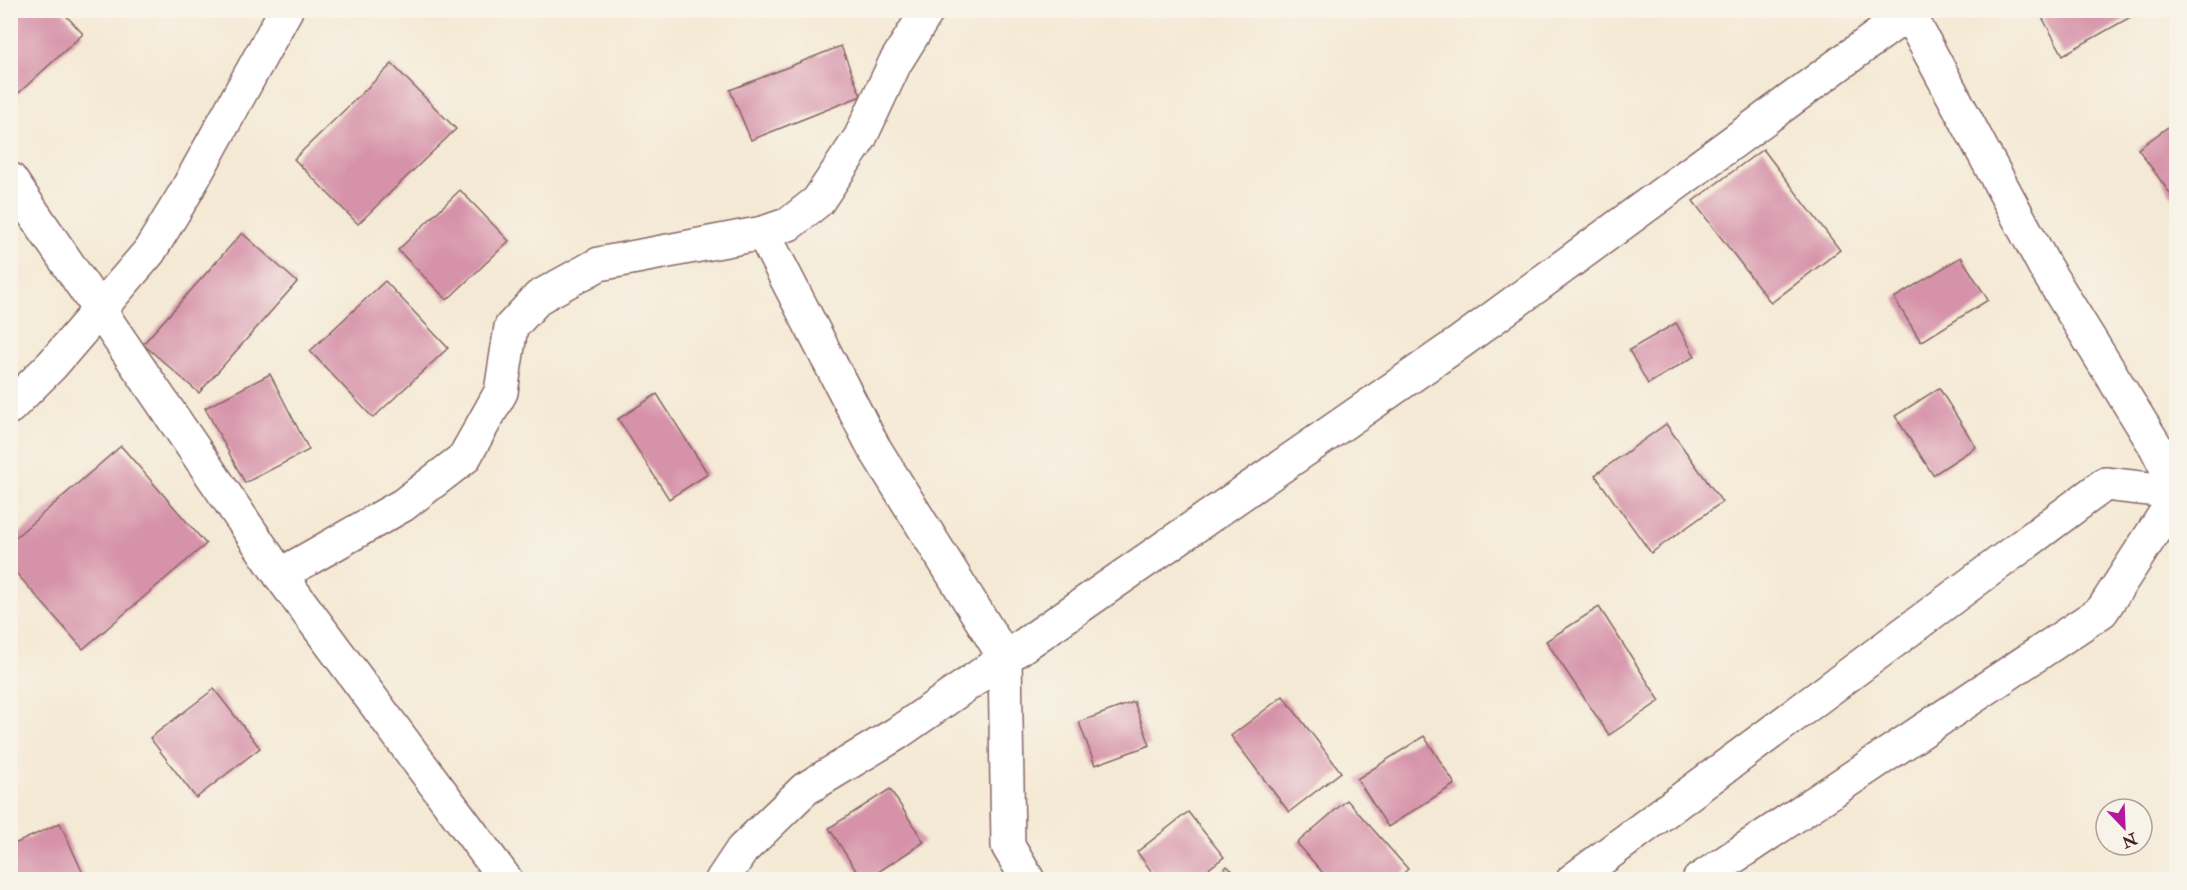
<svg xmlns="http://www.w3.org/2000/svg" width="2187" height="890" font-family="'IM FELL Double Pica',serif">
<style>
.building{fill:#d692a9}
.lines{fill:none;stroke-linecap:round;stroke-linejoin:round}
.street-casing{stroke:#866666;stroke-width:36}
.street{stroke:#fff;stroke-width:33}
</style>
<rect width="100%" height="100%" fill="#f7f3e8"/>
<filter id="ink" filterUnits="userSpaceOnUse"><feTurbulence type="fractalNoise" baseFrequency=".0167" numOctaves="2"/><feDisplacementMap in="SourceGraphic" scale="12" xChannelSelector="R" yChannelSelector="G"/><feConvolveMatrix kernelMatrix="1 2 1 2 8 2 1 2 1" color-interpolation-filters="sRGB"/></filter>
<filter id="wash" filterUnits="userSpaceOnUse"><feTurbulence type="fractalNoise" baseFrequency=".008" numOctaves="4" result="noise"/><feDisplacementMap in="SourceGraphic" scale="24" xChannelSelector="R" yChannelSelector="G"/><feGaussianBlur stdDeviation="1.35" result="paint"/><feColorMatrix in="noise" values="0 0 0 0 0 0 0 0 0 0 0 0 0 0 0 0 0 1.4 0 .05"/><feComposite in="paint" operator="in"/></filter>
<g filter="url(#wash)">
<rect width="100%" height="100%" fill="#f4e9d4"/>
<g id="blocks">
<!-- building -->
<g class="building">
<polygon points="10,10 61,10 83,34 10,101"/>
<polygon points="2038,10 2143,10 2063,55"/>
<polygon points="841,46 861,96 751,140 730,90"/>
<polygon points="392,64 456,129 358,224 294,159"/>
<polygon points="2175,122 2176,197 2174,199 2138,149"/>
<polygon points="1763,149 1840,250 1771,303 1693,201"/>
<polygon points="460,190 509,241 447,300 398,250"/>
<polygon points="242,233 297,282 199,393 143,344"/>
<polygon points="1961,257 1988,300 1921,342 1894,298"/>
<polygon points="385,281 448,348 373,418 310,351"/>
<polygon points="1676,323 1695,356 1648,384 1629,350"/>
<polygon points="270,374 309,450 245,483 205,408"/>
<polygon points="1939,388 1976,447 1933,475 1895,416"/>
<polygon points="657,394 708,474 669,499 618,419"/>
<polygon points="1666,424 1722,502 1651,553 1595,475"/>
<polygon points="121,446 206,544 83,649 10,566 10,542"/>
<polygon points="1599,607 1660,701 1609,735 1546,641"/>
<polygon points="214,689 260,748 196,798 150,738"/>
<polygon points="1283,696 1341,772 1289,812 1231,736"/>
<polygon points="1134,702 1150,745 1095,765 1079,722"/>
<polygon points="1424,736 1455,784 1388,827 1357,779"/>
<polygon points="890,789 924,842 866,880 862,880 829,828"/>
<polygon points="1347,800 1408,869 1396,880 1329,880 1297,843"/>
<polygon points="1188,812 1224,857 1194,880 1158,880 1137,852"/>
<polygon points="60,823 86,880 10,880 10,846"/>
<polygon points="1227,866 1243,880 1215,880"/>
</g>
</g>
</g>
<g filter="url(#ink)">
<use href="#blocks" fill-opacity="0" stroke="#866666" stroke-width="1.5"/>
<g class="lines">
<defs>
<g id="street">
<polyline points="1907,10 2046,269 2156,447 2176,487"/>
<polyline points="10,179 280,575 506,880"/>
<polyline points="763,233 873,446 1005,658 1008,846 1028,880"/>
<polyline points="10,407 52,365 149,252 184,195 286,10"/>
<polyline points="280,575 403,505 464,458 501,392 511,327 539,297 599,264 763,233 789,224 818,201 860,138 895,63 928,10"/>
<polyline points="722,880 742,850 805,789 896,734 1459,343 1913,10"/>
<polyline points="1573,880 2105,484 2176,492"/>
<polyline points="1699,880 2102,611 2176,497"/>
</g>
</defs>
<!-- street casing -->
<use href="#street" class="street-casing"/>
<!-- street -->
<use href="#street" class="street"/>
</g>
</g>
<!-- margin -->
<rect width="2187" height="890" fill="none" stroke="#f7f3e8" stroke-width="36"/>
<!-- north arrow -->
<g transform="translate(2124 827) rotate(157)"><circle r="28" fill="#f7f3e8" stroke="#b29e9c" stroke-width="1.5"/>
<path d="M0-4.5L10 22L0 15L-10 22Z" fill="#b5179e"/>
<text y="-9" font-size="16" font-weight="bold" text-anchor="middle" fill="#4a1f2b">N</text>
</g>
</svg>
